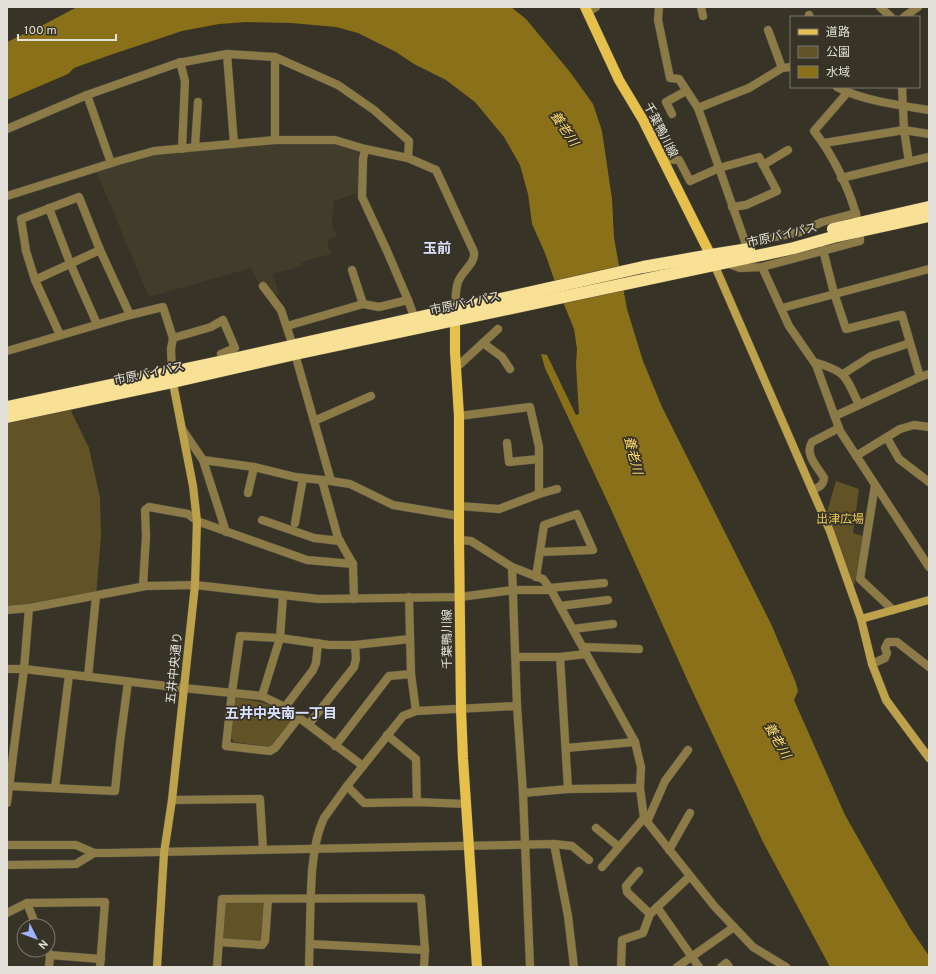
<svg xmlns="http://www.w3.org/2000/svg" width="936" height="974" font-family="Overpass,'Noto Sans JP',sans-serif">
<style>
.built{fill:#423c2b}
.green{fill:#615325}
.water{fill:#897019}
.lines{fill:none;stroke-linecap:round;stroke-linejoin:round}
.street-casing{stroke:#524f43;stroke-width:9}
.secondary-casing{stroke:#524f43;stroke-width:9}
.primary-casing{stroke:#524f43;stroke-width:11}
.highway-casing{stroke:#524f43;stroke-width:13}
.street{stroke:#8c7b46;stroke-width:8}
.secondary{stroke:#bea24b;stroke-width:8}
.primary{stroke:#e5c14b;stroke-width:10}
.highway{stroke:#f8e094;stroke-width:12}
.labels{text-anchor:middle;stroke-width:3.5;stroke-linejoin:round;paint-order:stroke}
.street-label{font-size:12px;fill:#e2e0d8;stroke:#373327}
.park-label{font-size:12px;fill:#e9c758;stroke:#373327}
.water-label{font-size:13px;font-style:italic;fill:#fddb6d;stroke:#373327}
.quarter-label{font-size:14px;font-weight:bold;fill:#d9e2ff;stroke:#373327}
</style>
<rect width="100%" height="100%" fill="#373327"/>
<!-- built -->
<polygon class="built" points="335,142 359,151 358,193 334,201 332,224 337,236 327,240 331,254 301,262 302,266 273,274 279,294 266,297 251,268 149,297 96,171 156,154 274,143"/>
<!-- green -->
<g class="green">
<polygon points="69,404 72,413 89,448 100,498 101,536 96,596 7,610 7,417"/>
<polygon points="836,481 859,489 853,533 866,537 852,595 825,519"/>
<path d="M237 698C258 701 274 704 291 717L292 721 274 744 270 747 234 742 231 738 235 700Z"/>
<polygon points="227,902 262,902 266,905 263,938 259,942 224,940 222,937 225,904"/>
</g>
<!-- water -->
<polygon class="water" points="77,7 511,7 526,19 570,72 593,104 602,131 612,199 614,238 627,309 643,361 662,407 772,626 796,683 798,691 794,700 845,815 875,868 910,928 929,956 929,967 830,967 763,842 690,686 610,507 545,368 541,354 547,355 576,415 579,414 576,365 577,349 574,329 555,282 545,253 532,224 528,194 520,165 504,137 475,102 446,80 414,64 396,52 358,33 336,27 291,23 247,22 219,24 182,31 110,55 74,68 68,74 7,100 7,42 47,23"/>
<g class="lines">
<defs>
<g id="street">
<polyline points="659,7 658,20 670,78 679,79 698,108 749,253"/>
<polyline points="701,7 703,16"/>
<polyline points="880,7 891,17"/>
<polyline points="588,12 596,7"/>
<polyline points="809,15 810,17"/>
<polyline points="904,17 918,7"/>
<polyline points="768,30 782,68"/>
<polyline points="227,54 234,144"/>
<polyline points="180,62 185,81 182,149"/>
<path d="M837 87C860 100 902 106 929 110"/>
<polyline points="902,87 904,130 909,162"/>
<path d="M847 93 814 131C833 155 852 193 858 223"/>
<polyline points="87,95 111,163"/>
<polyline points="698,108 749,88 782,68 791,67"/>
<polyline points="672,114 666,102 686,91"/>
<polyline points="7,129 87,95 178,63 227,54 275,57 338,85 374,110 409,141 408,158"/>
<polyline points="275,140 275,57"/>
<polyline points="824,143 904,130 929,134"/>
<polyline points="195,147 198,102"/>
<polyline points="365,149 363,159 362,197 387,251 408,300 415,319"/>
<polyline points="662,159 679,160 690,181 719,168 759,157 777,191 746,205 732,207"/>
<polyline points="763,165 788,150"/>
<polyline points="841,178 929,157"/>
<path d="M7 196 118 161 154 151 275 140H335L365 149 408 158 436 170 474 252C476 263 462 271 458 282 455 290 456 301 455 310"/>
<polyline points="49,208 70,263 97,324"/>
<polyline points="745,243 800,232 822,222 856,213"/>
<polyline points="823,250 834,293 846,329 902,315 920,377"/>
<polyline points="726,263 740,268 762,267 860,241 860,231"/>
<polyline points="762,267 789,326 816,365 840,431 929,567"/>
<polyline points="352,270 363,304"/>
<polyline points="35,280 100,250"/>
<polyline points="263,286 281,310 293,346"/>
<polyline points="782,308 929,269"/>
<polyline points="287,326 363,304 379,307 408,300"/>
<polyline points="60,335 35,280 26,251 21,219 79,197 100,250 130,315"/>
<polyline points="173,338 211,327 223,320 235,348 221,354"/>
<polyline points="483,343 502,357 510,369"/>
<polyline points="7,351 130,315 163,307 173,338 171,349 172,373"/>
<polyline points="295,354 331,481"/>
<path d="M814 362C847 372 845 375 859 405"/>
<polyline points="457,367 498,329"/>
<polyline points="843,374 871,356 910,343"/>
<polyline points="459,416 530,407 539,447 539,494"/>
<polyline points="835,416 920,377 929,374"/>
<polyline points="314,421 371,396"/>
<polyline points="182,429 203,460 226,532"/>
<polyline points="887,438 899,459 929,482"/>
<polyline points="507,443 509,462 539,459"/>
<polyline points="856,456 900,429 914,425 929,427"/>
<polyline points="203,460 254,467 295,477 331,481 350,484 393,505 459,516"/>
<polyline points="322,480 338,538 353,564 354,599"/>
<polyline points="875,485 860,579 893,610"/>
<path d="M812 490C819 487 823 486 824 478 818 467 804 455 812 442L839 428"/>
<polyline points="248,493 254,467"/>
<polyline points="459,506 499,509 539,494 557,489"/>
<polyline points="262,520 314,538 340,541"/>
<polyline points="295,523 303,478"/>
<polyline points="459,540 471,541 512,567 543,579 551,590 635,742 641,767 640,788 644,818 715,907 753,947 786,967"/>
<polyline points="512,567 517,706 523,793 530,967"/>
<polyline points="536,577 544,525 577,514 593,550 540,552"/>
<polyline points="143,586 146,536 145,510 149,507 188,514 197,521 307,560 353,564"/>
<polyline points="549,588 604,583"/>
<polyline points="409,597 411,674 416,711"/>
<polyline points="560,606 608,600"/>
<polyline points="7,610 29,608 146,586 195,585 319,599 460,597 513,590 551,590"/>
<polyline points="573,629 613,624"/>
<polyline points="583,647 639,649"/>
<polyline points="516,657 560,657 586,654"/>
<polyline points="560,657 568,789"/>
<polyline points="872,664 885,658 887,653 885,648 888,642 897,642 929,667"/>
<polyline points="7,669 24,669 183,688 262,696 285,707 363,766"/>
<polyline points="88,677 96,596"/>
<polyline points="262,696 280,638 283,596"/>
<polyline points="285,707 313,670 316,663 318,643"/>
<polyline points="299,717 275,748 270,751 226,746 232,692 240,636 280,638 329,645 355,645 410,639"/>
<polyline points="309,724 354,667 356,659 355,645"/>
<polyline points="387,735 416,759 417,802"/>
<polyline points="335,746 389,676 411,674"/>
<polyline points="566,748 635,742"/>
<polyline points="7,786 115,791 120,742 128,682"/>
<polyline points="347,786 364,803 417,802 466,804"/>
<polyline points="55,788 69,675"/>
<polyline points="523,793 568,789 640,788"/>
<polyline points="172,800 260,799 263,849"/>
<polyline points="7,803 24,669 29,608"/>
<polyline points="647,822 665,781 688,750"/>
<polyline points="596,828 619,847"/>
<polyline points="554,844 568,916 574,967"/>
<polyline points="7,845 76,845 94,853 109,853 554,844 572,846 589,860"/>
<polyline points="669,850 690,813"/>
<polyline points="7,865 76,864 94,853"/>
<polyline points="602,867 644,818"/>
<polyline points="639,871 626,886 627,892 650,914"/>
<polyline points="27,903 36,926"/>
<polyline points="657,907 699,967"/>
<polyline points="7,913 27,903 105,902 100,967"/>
<polyline points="219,942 262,945 265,941 268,899"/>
<polyline points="310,944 425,950"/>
<polyline points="47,950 50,955 49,967"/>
<polyline points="50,955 101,959"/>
<polyline points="217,967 222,899 421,898 425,950 424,967"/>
<path d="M309 967C310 935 310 903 312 871 314 853 316 835 324 818L347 786 403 716 416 711 517 706"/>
<polyline points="621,967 622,940 643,933 650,914 690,876"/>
<polyline points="677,967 734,927"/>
<polyline points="721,967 726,963 729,967"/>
</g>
<g id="secondary">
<polyline points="714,264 830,531 861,619 872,664 886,700 929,758"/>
<polyline points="861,619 929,600"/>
<polyline points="157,967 164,853 172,800 195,585 197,521 193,486 172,378"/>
</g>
<g id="primary">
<polyline points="585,7 619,80 643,120 714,262"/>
<polyline points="455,314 455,352 459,416 459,540 461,709 463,759 477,967"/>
</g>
<g id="highway">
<polyline points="833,229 929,207"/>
<polyline points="7,407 233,359 643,267 711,255 749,249"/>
<polyline points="7,417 173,382 295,354 794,248 833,237 929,216"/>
</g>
</defs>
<!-- street casing -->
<use href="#street" class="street-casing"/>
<!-- secondary casing -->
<use href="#secondary" class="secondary-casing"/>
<!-- primary casing -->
<use href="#primary" class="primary-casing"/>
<!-- highway casing -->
<use href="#highway" class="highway-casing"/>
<!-- street -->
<use href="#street" class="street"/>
<!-- secondary -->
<use href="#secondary" class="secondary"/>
<!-- primary -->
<use href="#primary" class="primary"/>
<!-- highway -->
<use href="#highway" class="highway"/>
</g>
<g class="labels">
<!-- street labels -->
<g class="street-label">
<text transform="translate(661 130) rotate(63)" y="4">千葉鴨川線</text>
<text transform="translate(782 235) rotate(-13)" y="4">市原バイパス</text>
<text transform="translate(465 303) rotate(-12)" y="4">市原バイパス</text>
<text transform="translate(149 373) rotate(-12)" y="4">市原バイパス</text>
<text transform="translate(447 639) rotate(-90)" y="4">千葉鴨川線</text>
<text transform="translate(174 668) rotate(-84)" y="4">五井中央通り</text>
</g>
<!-- park labels -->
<g class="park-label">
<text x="840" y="523">出津広場</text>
</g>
<!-- water labels -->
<g class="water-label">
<text transform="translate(565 128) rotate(56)" y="5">養老川</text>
<text transform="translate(634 455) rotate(76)" y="5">養老川</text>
<text transform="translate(778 740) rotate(60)" y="5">養老川</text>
</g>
<!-- quarter labels -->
<g class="quarter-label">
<text x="437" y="253">玉前</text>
<text x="281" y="718">五井中央南一丁目</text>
</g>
</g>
<!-- border -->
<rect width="936" height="974" fill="none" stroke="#e2e0d8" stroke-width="16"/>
<!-- legend -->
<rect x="790" y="16" width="130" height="72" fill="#373327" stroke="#7b786e"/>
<rect x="798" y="29" width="20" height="6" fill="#e5c14b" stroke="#7b786e"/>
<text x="826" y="36" font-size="12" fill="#e2e0d8">道路</text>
<rect x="798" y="46" width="20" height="12" fill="#615325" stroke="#7b786e"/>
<text x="826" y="56" font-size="12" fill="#e2e0d8">公園</text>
<rect x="798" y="66" width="20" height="12" fill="#897019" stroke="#7b786e"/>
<text x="826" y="76" font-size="12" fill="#e2e0d8">水域</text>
<!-- north arrow -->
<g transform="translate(36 938) rotate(132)"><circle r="19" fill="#373327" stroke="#7b786e"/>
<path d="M0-3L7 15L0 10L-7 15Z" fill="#9fb3fd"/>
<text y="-6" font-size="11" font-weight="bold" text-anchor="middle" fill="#e2e0d8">N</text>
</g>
<!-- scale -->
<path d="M18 34v6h98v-6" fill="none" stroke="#e2e0d8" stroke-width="2"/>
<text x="24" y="34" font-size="12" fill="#e2e0d8" stroke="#373327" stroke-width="3" paint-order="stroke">100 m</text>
</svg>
